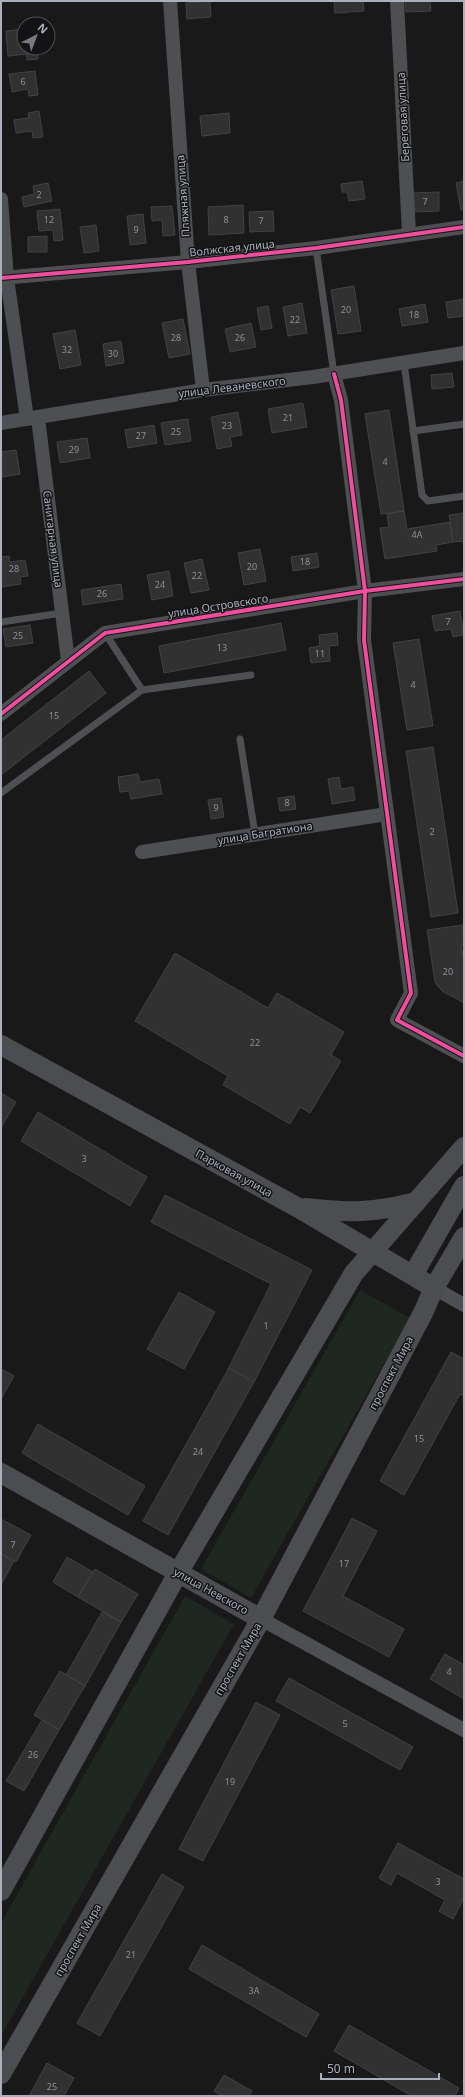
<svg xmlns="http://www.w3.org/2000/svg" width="465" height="2097" font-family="'Noto Sans',sans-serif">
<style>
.green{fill:#1e2720}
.building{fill:#313131;stroke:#414245}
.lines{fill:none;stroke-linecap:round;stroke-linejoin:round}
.service{stroke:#4d4f52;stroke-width:7}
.minor{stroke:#4d4f52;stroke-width:14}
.secondary{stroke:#4c4d51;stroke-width:20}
.cycleway-casing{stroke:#131315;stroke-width:6}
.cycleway{stroke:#ef4d9e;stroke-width:4}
.labels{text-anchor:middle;stroke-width:3;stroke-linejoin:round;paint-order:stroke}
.number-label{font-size:9px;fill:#8b9098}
.street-label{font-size:11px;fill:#a9afbb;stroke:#131315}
</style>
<rect width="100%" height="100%" fill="#191919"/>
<!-- green -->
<g class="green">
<polygon points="360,1290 410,1318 251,1598 201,1569"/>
<polygon points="185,1596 234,1624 1,2036 1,1923"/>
</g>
<!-- building -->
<g class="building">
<polygon points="210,1 211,17 187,19 186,3"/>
<polygon points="334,1 363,1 364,11 335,13"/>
<polygon points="405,1 430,1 431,11 406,12"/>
<polygon points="24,29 24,48 37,48 38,59 27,60 27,54 8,56 6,31"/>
<polygon points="35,71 38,95 29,96 28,89 12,92 9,74"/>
<polygon points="39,111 43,137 33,138 32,131 16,133 14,120 29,118 28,113"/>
<polygon points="229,113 230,133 202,136 200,116"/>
<polygon points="362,181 365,199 349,201 347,192 342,192 341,184"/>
<polygon points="464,181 464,210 461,210 456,183"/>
<polygon points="48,183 52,201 24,207 22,197 34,194 33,186"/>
<polygon points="439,192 439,211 412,212 412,193"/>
<polygon points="243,205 244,233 209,235 208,207"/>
<polygon points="172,206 175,235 163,236 162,220 152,221 151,207"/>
<polygon points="60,209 63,240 54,241 53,230 39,231 37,211"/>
<polygon points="273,211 274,231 250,232 249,212"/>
<polygon points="143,214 146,243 130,245 127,216"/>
<polygon points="96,225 99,251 84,253 80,227"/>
<polygon points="47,236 47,252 28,252 28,237"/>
<polygon points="354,286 361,331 338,334 331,290"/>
<polygon points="464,299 464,316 448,318 446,302"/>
<polygon points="302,303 307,333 288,336 283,307"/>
<polygon points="425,304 428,322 402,326 399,309"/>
<polygon points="268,306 272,328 261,330 257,308"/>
<polygon points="183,319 190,354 169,358 162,323"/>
<polygon points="251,323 256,347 230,352 225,329"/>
<polygon points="75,330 81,365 60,369 53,334"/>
<polygon points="121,341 124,363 106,366 103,344"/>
<polygon points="452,373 454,387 432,389 431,375"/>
<polygon points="303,403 307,427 272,433 268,409"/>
<polygon points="389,410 404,511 381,514 365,414"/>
<polygon points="238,412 242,435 230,437 232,446 217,449 211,417"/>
<polygon points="188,419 191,441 165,445 161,423"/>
<polygon points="154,425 157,443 128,448 125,430"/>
<polygon points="87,438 90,458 60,463 57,442"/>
<polygon points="16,450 20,474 2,477 1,452"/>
<polygon points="404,511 407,529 450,522 453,542 436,545 437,551 385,559 380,528 389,527 387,514"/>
<polygon points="464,513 464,541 453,542 449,515"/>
<polygon points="260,549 266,581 244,585 238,553"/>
<polygon points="317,553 319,567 293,571 291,557"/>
<polygon points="9,556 10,562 25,560 28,576 20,577 21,584 1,587 1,557"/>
<polygon points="202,559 209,590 191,593 184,563"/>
<polygon points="169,571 173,596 152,600 147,575"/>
<polygon points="121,584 123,599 83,605 81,590"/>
<polygon points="460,611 464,635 453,637 451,629 435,631 432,616"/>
<polygon points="281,623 286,650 164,673 159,646"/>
<polygon points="30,625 33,643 6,647 3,629"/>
<polygon points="337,633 338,645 329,646 330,661 311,663 309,648 320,646 319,635"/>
<polygon points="419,639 433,726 407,730 393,643"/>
<polygon points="89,671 106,693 1,775 1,740"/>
<polygon points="433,747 458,913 431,917 406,751"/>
<polygon points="138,774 140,782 159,779 162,794 131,799 129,791 120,792 118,777"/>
<polygon points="339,777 341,789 353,787 355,800 332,804 328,779"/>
<polygon points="294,796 296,809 280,811 278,798"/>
<polygon points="221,798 224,817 211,819 208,800"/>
<polygon points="463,925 464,944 461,945 464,961 464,1003 442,991 435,982 427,930"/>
<polygon points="175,953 268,1008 277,993 344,1032 331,1055 341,1061 310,1113 300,1107 290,1124 223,1085 228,1076 135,1021"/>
<polygon points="1,1093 16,1102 1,1128"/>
<polygon points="38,1112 147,1177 130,1206 21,1141"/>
<polygon points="165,1195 312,1270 254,1382 228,1369 271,1284 151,1222"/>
<polygon points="179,1292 215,1312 184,1369 147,1349"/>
<polygon points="451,1352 464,1359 464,1396 460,1394 404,1495 380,1481"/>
<polygon points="229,1368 254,1382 168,1535 143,1521"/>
<polygon points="1,1369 14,1376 1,1399"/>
<polygon points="38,1424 145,1486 128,1515 22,1453"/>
<polygon points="352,1518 377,1531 343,1596 404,1629 389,1657 303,1611"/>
<polygon points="1,1519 31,1535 16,1562 1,1554"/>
<polygon points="1,1554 14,1561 1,1585"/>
<polygon points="67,1557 93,1572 78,1597 53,1582"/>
<polygon points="95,1569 138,1594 121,1622 78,1597"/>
<polygon points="102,1612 121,1622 85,1686 66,1675"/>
<polygon points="445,1654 464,1665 464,1699 430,1679"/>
<polygon points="60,1671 85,1686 59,1730 34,1715"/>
<polygon points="289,1678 413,1747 400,1770 276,1701"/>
<polygon points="256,1702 280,1715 203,1861 179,1849"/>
<polygon points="42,1720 59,1730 24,1791 6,1781"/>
<polygon points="398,1843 464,1879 464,1898 453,1919 439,1911 445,1900 397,1873 391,1885 379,1878"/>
<polygon points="162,1874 184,1887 100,2036 77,2023"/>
<polygon points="202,1945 319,2014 306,2037 189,1969"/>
<polygon points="349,2025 459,2088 455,2096 412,2096 334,2051"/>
<polygon points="47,2063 74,2078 64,2096 29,2096"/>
<polygon points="224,2075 252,2091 249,2096 219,2096 220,2095 214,2091"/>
</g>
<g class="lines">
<!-- service -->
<g class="service">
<polyline points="316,248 334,374"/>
<polyline points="404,363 422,495 428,501 464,496"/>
<polyline points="413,431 464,424"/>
<polyline points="1,622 62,613"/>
<polyline points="105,633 142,690"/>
<polyline points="240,739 255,834"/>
<polyline points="1,793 142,690 251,675"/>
</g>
<!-- minor -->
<g class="minor">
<polyline points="170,1 188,262 203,390"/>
<polyline points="397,1 409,233"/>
<polyline points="1,199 7,278 27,419"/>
<polyline points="1,278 188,262 316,248 464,227"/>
<polyline points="334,374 341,400 365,591 364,640 411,993 397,1020 464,1056"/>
<polyline points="38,418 68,661"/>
<polyline points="1,423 203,390 313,377 464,353"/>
<polyline points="1,714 105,633 365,591 464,579"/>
<polyline points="142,852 387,814"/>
<polyline points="434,1288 464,1305"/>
<polyline points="261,1619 464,1730"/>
</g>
<!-- secondary -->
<g class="secondary">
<polyline points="1,1045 295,1206 434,1288"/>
<path d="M305 1208C347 1213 375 1213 416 1202"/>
<polyline points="413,1275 464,1186"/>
<polyline points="1,1473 261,1619"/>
<polyline points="1,1891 178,1573 354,1273 464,1147"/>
<polyline points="1,2074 261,1619 423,1313 434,1288 464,1237"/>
</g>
<defs>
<g id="cycleway">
<polyline points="1,278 188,262 316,248 464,227"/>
<polyline points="334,374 341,400 365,591 364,640 411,993 397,1020 464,1056"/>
<polyline points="1,714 105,633 365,591 464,579"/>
</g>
</defs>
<!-- cycleway casing -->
<use href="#cycleway" class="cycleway-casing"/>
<!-- cycleway -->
<use href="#cycleway" class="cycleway"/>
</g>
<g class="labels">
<!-- number labels -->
<g class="number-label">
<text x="23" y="85">6</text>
<text x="39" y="198">2</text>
<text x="425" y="205">7</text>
<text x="49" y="223">12</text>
<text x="226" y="223">8</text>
<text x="261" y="224">7</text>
<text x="136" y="233">9</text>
<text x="346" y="313">20</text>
<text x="414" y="318">18</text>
<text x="295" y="323">22</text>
<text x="176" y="341">28</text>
<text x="240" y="341">26</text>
<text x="67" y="353">32</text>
<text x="113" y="357">30</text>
<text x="288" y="421">21</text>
<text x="227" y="429">23</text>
<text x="176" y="435">25</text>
<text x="141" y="439">27</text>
<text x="74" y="453">29</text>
<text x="385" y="465">4</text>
<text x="417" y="538">4А</text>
<text x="305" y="565">18</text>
<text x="252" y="570">20</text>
<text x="14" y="572">28</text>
<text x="197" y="579">22</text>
<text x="160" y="588">24</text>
<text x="102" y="597">26</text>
<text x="448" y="625">7</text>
<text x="18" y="639">25</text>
<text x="222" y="651">13</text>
<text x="320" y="657">11</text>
<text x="413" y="688">4</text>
<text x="54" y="719">15</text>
<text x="287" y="806">8</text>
<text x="216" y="811">9</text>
<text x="432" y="835">2</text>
<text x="448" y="975">20</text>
<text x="255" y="1046">22</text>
<text x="84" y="1162">3</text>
<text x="266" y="1329">1</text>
<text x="419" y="1442">15</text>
<text x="198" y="1455">24</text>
<text x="13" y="1548">7</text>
<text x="344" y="1567">17</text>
<text x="449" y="1675">4</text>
<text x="345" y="1727">5</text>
<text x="33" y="1758">26</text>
<text x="230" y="1785">19</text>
<text x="438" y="1885">3</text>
<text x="131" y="1958">21</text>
<text x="254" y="1994">3А</text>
<text x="52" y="2090">25</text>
</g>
<!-- street labels -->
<g class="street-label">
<text transform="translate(403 117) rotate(-93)" y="4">Береговая улица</text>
<text transform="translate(183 196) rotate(-94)" y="4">Пляжная улица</text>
<text transform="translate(232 248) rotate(-6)" y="4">Волжская улица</text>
<text transform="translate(232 387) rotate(-7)" y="4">улица Леваневского</text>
<text transform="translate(53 539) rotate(83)" y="4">Санитарная улица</text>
<text transform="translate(218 606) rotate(-9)" y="4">улица Островского</text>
<text transform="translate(265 833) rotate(-9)" y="4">улица Багратиона</text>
<text transform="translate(234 1173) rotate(29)" y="4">Парковая улица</text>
<text transform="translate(391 1373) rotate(-62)" y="4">проспект Мира</text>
<text transform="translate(211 1591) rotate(29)" y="4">улица Невского</text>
<text transform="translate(238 1659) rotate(-60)" y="4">проспект Мира</text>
<text transform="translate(78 1940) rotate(-60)" y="4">проспект Мира</text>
</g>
</g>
<!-- border -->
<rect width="465" height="2097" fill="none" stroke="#a9afbb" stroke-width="4"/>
<!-- north arrow -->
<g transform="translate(36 36) rotate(42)"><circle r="19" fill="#131315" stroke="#4f5157"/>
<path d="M0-3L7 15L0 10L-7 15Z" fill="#777a82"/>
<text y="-6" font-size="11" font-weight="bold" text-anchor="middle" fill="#a9afbb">N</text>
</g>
<!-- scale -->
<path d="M321 2073v6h118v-6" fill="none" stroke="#a9afbb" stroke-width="2"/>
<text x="327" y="2073" font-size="12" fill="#a9afbb" stroke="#131315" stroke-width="3" paint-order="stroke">50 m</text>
</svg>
